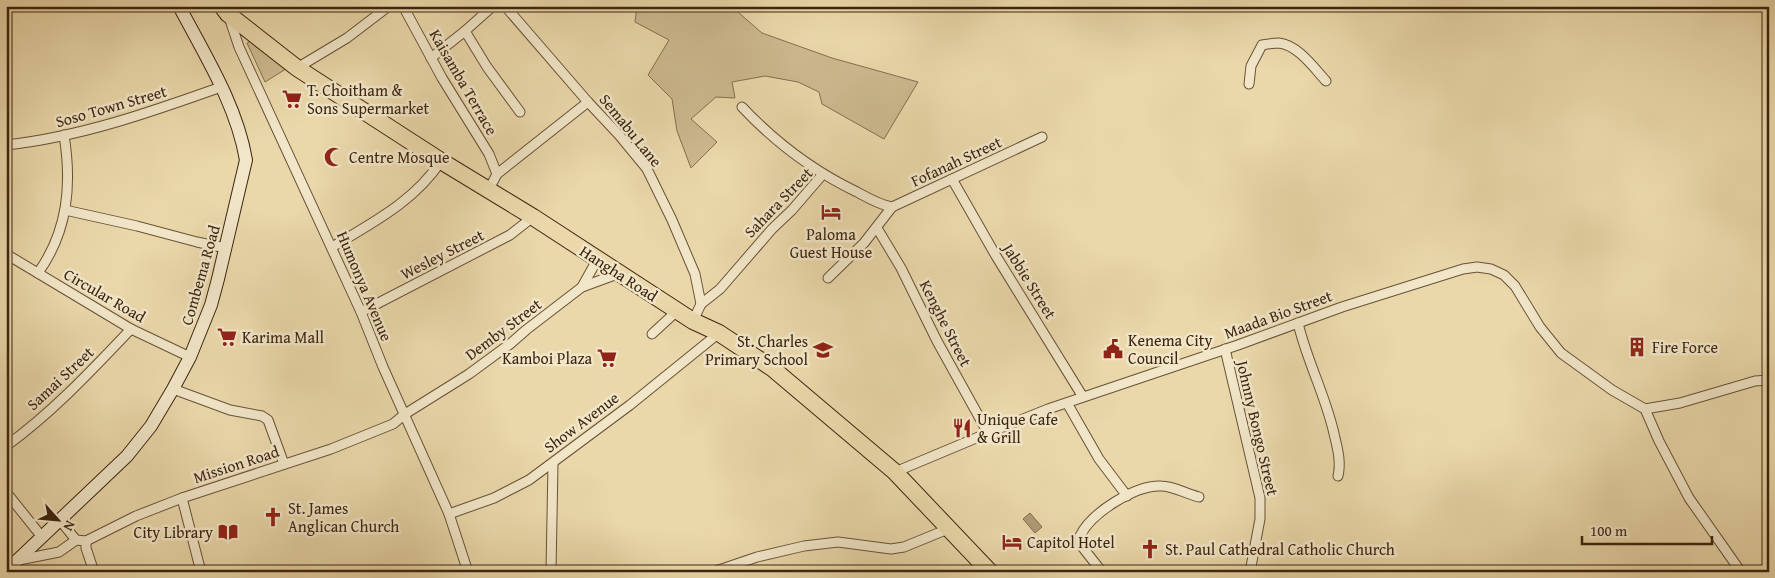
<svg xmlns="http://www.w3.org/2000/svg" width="1775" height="578" font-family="'Gentium Book Plus',serif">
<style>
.green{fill:#cdb990;stroke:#856e50}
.water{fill:#af9b76;stroke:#816b4e}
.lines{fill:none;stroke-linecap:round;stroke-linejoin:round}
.street-casing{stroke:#685137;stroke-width:11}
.secondary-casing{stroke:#3d2411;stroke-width:14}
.highway-casing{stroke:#3d2411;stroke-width:18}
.street{stroke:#f1e6c8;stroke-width:9}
.secondary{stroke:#f1e6c8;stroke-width:12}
.highway{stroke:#ead8aa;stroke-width:16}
.labels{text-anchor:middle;stroke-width:5;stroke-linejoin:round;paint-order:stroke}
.street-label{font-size:16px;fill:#3d2411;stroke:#f1e6c8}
.poi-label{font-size:16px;fill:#3d2411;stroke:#f1e6c8;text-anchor:start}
</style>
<rect width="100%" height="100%" fill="#ead8aa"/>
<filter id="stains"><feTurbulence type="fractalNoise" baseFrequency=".004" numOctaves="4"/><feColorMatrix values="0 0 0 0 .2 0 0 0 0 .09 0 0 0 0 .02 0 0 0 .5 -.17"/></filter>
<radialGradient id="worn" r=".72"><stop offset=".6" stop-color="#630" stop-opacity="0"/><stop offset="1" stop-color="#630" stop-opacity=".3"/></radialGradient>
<!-- green -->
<g class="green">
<polygon points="637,6 731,6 762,33 832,58 918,82 884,139 822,104 819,92 798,82 765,76 732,82 735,98 716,97 691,119 717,142 691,168 677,131 672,99 648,75 669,40 635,22"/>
<polygon points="251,41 289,67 265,82 247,43"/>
</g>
<!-- water -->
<polygon class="water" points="1030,513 1042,527 1035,533 1023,519"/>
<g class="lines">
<defs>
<g id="street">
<polyline points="403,6 442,78 489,154 497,174"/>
<polyline points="505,6 588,102 619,135 647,169 672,220 695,274 701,304 693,321"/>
<polyline points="229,17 239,47 361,312 383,367 449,514 468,572"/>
<polyline points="465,31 487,67 520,112"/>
<polyline points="431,58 465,31 493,6"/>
<polyline points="297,68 347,38 389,6"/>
<path d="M1249 84 1251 66 1262 45C1267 44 1274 43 1279 43 1298 45 1314 68 1326 81"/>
<path d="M742 107C775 142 813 171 857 192 868 198 880 205 892 207"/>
<path d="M6 145C80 137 151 112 221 87"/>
<polyline points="952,179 996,256 1083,397"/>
<polyline points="488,191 497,174 588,102"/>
<polyline points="65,210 137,226 197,242 226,248"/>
<polyline points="877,228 901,268 937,341 988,433"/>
<path d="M332 247C372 223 415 201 441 161"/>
<polyline points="6,254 131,329 190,357"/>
<path d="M38 273C68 231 72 185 64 135"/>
<polyline points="828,278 864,243 892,207 1042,137"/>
<polyline points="582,287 597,260"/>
<polyline points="701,304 720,289 772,229 792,210 823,174"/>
<polyline points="361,312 510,235 533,217"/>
<path d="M1298 323C1307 362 1327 398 1335 438 1338 450 1341 463 1338 476"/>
<polyline points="652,334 677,311"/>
<polyline points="1225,349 1260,498 1260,519 1250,572"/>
<polyline points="173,389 230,410 262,416 268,420 284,464"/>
<polyline points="1067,403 1099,459 1127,496"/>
<polyline points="1645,409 1680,403 1755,381 1769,380"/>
<path d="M6 446C52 413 92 370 131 329"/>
<polyline points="895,472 988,433 1048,409 1238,345 1342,307 1463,269 1477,267 1491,269 1504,275 1515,286 1540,327 1561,353 1612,390 1645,409 1659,441 1689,498 1741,572"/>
<polyline points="6,492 42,537"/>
<polyline points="182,498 201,572"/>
<polyline points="449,514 494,498 529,480 630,405 719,333"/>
<polyline points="59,519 76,540"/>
<polyline points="76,540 86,541 136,516 182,498 331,449 393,424 405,414 469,374 510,344 526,330 582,287 620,273"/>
<polyline points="86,541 86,548 94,572"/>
<polyline points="19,560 59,552 76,540"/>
<polyline points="551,572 553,463"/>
<polyline points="713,572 757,557 804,546 838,542 891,549 904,547 948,529"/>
<path d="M1102 572 1080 544V536C1091 513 1135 485 1161 486 1174 486 1186 494 1199 497"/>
</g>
<path id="secondary" d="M6 571 127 456 151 426 173 389 190 357 211 305 218 279 246 160C237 106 205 55 179 6"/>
<polyline id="highway" points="222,6 228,14 297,68 441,161 533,217 693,321 719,333 772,368 895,472 990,572"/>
</defs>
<!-- street casing -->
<use href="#street" class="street-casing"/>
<!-- secondary casing -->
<use href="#secondary" class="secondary-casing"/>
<!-- highway casing -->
<use href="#highway" class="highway-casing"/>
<!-- street -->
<use href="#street" class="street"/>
<!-- secondary -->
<use href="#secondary" class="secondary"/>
<!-- highway -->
<use href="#highway" class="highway"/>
</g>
<!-- icons -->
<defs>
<symbol id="supermarket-bare" viewBox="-9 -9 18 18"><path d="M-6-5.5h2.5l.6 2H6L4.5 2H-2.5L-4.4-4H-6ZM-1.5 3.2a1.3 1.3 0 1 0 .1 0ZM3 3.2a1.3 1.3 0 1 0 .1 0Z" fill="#8f2418" stroke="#f1e6c8" stroke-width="2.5" paint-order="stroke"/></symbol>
<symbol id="mosque-bare" viewBox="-9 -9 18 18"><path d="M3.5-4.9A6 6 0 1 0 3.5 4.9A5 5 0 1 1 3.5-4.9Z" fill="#8f2418" stroke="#f1e6c8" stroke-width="2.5" paint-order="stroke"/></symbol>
<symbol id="hotel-bare" viewBox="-9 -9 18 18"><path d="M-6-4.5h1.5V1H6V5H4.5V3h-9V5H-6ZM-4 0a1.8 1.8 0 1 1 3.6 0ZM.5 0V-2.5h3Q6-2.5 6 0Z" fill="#8f2418" stroke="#f1e6c8" stroke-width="2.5" paint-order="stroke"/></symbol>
<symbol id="building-bare" viewBox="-9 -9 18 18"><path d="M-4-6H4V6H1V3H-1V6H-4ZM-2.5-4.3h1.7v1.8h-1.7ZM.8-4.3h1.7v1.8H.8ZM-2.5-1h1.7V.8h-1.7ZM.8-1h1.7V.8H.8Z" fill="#8f2418" stroke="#f1e6c8" stroke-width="2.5" paint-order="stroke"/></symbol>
<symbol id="civic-bare" viewBox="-9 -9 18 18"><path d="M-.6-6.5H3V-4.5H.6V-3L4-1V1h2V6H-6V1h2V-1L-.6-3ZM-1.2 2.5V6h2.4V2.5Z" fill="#8f2418" stroke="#f1e6c8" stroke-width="2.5" paint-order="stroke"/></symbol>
<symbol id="school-bare" viewBox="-9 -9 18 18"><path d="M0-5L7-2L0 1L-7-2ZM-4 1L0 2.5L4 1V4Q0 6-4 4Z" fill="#8f2418" stroke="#f1e6c8" stroke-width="2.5" paint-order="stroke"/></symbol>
<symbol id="restaurant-bare" viewBox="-9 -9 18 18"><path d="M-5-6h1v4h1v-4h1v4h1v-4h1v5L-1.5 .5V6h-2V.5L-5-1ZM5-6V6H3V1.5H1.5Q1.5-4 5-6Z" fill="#8f2418" stroke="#f1e6c8" stroke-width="2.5" paint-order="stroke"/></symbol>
<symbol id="church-bare" viewBox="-9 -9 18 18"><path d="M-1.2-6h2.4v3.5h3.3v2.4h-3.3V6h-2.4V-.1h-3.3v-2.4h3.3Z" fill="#8f2418" stroke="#f1e6c8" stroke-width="2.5" paint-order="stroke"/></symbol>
<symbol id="library-bare" viewBox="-9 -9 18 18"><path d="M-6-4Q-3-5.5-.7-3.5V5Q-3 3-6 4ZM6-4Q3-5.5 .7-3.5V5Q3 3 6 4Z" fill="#8f2418" stroke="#f1e6c8" stroke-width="2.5" paint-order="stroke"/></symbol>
</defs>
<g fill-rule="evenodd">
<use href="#supermarket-bare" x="278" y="85" width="28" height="28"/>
<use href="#mosque-bare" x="320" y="143" width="28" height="28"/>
<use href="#hotel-bare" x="817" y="198" width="28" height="28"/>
<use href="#supermarket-bare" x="213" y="323" width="28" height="28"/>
<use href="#building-bare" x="1623" y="333" width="28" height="28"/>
<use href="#civic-bare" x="1099" y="335" width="28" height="28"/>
<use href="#school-bare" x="809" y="336" width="28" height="28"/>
<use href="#supermarket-bare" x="593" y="344" width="28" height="28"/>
<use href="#restaurant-bare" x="948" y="414" width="28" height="28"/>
<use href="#church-bare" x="259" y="503" width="28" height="28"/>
<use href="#library-bare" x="214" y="518" width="28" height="28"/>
<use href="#hotel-bare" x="998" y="528" width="28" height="28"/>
<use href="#church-bare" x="1136" y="535" width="28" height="28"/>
</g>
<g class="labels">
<!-- street labels -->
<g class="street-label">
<text transform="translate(464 82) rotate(60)" y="6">Kaisamba Terrace</text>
<text transform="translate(111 106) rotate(-16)" y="6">Soso Town Street</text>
<text transform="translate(631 130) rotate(51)" y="6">Semabu Lane</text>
<text transform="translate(956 161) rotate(-25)" y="6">Fofanah Street</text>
<text transform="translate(778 202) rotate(-46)" y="6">Sahara Street</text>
<text transform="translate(442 254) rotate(-27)" y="6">Wesley Street</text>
<text transform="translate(619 273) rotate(33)" y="6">Hangha Road</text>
<text transform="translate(200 275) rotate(-74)" y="6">Combema Road</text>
<text transform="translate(1030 281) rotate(58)" y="6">Jabbie Street</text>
<text transform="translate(365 286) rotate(67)" y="6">Humonya Avenue</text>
<text transform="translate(105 295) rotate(30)" y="6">Circular Road</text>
<text transform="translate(1278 314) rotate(-20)" y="6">Maada Bio Street</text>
<text transform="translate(946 323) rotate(63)" y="6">Kenghe Street</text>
<text transform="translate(503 329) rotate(-37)" y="6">Demby Street</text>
<text transform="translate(60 378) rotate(-43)" y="6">Samai Street</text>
<text transform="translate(581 422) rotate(-37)" y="6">Show Avenue</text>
<text transform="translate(1258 428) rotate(77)" y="6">Johnny Bongo Street</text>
<text transform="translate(236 464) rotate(-18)" y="6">Mission Road</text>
</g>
<!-- poi labels -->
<g class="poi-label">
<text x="307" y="96">T. Choitham &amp;<tspan x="307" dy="18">Sons Supermarket</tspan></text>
<text x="349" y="163">Centre Mosque</text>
<text x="831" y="240" text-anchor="middle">Paloma<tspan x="831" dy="18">Guest House</tspan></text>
<text x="242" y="343">Karima Mall</text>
<text x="1128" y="346">Kenema City<tspan x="1128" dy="18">Council</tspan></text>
<text x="808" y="347" text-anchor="end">St. Charles<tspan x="808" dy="18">Primary School</tspan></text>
<text x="1652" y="353">Fire Force</text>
<text x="592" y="364" text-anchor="end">Kamboi Plaza</text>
<text x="977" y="425">Unique Cafe<tspan x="977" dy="18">&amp; Grill</tspan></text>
<text x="288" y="514">St. James<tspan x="288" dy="18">Anglican Church</tspan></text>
<text x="213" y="538" text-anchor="end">City Library</text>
<text x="1027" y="548">Capitol Hotel</text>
<text x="1165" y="555">St. Paul Cathedral Catholic Church</text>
</g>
</g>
<!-- margin -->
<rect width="1775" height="578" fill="none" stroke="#ead8aa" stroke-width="25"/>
<rect x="8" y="8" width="1760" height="563" fill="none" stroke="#3d2411" stroke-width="2.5"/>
<rect x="12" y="12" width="1750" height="553" fill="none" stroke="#3d2411"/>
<!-- north arrow -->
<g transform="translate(58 520) rotate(117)" stroke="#f1e6c8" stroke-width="4" paint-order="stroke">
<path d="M0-4L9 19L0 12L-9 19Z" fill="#3d2411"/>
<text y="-8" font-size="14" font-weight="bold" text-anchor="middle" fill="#3d2411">N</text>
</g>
<!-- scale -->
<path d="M1582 536v8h130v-8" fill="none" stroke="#3d2411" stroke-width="2.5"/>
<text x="1590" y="536" font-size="15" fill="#3d2411" stroke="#f1e6c8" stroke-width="4" paint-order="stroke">100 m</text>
<rect width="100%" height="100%" filter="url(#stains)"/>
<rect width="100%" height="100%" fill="url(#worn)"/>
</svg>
